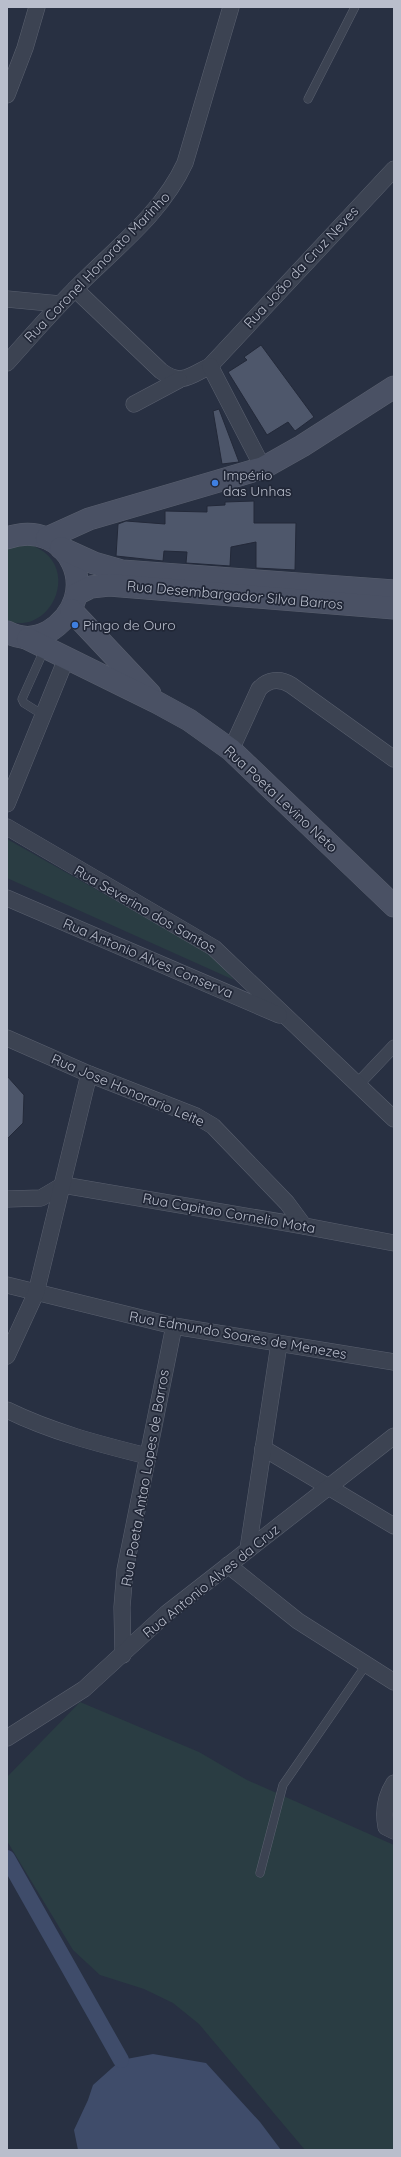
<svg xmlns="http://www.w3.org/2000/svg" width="401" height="2157" font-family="Quicksand,sans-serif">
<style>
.green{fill:#2a3d43}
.water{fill:#3f4c6a}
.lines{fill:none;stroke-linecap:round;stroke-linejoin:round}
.canal{stroke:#3f4c6a;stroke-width:16}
.building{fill:#4e576b;stroke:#232939}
.service-casing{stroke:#5a606f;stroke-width:9}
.pedestrian-casing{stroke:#5a606f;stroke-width:13}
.minor-casing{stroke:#5a606f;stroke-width:17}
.secondary-casing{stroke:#5a606f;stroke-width:23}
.service{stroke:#3c4352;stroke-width:8}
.pedestrian{stroke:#3c4352;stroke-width:12}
.minor{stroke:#3c4352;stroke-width:16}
.secondary{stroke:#4a5164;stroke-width:22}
.shop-dot{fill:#3f7fe0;stroke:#212737;stroke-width:1.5}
.labels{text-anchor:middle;stroke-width:3.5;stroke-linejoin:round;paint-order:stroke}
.street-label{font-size:14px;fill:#b9becc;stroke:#212737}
.poi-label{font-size:14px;fill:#b9becc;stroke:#212737;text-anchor:start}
</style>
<rect width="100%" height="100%" fill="#283042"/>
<!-- green -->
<g class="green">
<path d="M31 544C35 547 40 549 44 552 69 571 59 610 32 621 24 624 15 623 7 622V545Z"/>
<polygon points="7,839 212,955 234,980 7,878"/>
<polygon points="80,1702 199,1752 247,1780 394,1845 394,2150 305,2150 199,2024 173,2003 144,1989 100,1975 73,1950 7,1841 7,1777"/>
</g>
<!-- water -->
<polygon class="water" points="153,2054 206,2063 260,2122 281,2150 78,2150 74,2130 88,2100 93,2085 121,2060"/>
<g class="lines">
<!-- canal -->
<polyline class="canal" points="7,1858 121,2060"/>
</g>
<!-- building -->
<g class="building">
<polygon points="261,345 314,417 295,431 288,422 267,435 228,372 247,360 244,357"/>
<polygon points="219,409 239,462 222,464 213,411"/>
<polygon points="254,501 254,523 296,523 295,570 256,568 256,542 231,547 230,566 186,563 187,552 164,551 163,561 116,556 118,524 126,521 165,524 165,511 207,512 207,506 225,505 225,502"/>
<polygon points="7,1076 24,1095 23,1123 7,1139"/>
</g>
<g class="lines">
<defs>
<g id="service">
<polyline points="308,99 355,7"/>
<polyline points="43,715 24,703 22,699 45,648"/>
<polyline points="260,1873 283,1785 366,1665"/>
</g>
<polyline id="pedestrian" points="357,1085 394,1046"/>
<g id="minor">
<polyline points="7,95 25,48 37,7"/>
<path d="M75 289 161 371C181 386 190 376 210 366L394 169"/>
<polyline points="7,299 60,304"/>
<path d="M7 363C29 338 51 313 75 289 114 249 161 215 185 163L231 7"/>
<polyline points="210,366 263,468"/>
<polyline points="134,404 179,380"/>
<path d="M231 750 259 689C268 679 280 678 291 685L394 759"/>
<polyline points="7,804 66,659"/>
<polyline points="7,827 214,948 394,1119"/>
<polyline points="7,898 279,1015"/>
<polyline points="7,1038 89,1074 196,1116 213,1126 287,1203 304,1226"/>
<polyline points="7,1199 41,1198 63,1185 304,1226 394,1243"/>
<polyline points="7,1285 174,1326 394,1362"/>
<polyline points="7,1356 36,1293 89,1074"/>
<path d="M7 1410C52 1432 99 1444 147 1456"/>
<polyline points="263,1448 394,1526"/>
<polyline points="248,1549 279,1344"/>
<polyline points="228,1565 298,1621 394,1682"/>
<polyline points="123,1655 122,1607 125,1570 174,1326"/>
<polyline points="7,1738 84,1689 167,1613 394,1436"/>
<path d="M394 1783C385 1797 383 1811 386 1827L394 1831"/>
</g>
<g id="secondary">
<path d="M7 538C68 516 107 596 48 632 35 639 20 639 7 632"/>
<polyline points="47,538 89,519 263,468 302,446 394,387"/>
<polyline points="61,548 94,563 122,571 394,591"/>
<polyline points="77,594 91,587 109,585 394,608"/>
<polyline points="71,610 150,694"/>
<polyline points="28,639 158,703 189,720 231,750 394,906"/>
</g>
</defs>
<!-- service casing -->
<use href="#service" class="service-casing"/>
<!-- pedestrian casing -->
<use href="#pedestrian" class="pedestrian-casing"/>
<!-- minor casing -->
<use href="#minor" class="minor-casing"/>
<!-- secondary casing -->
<use href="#secondary" class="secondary-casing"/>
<!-- service -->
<use href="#service" class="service"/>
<!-- pedestrian -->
<use href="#pedestrian" class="pedestrian"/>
<!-- minor -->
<use href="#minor" class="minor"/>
<!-- secondary -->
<use href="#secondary" class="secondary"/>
</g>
<!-- markers -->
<g class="shop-dot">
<circle cx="215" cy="483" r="4"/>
<circle cx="75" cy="625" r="4"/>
</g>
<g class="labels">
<!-- street labels -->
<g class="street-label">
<text transform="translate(97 267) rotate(-46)" y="5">Rua Coronel Honorato Marinho</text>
<text transform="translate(301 267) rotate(-47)" y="5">Rua João da Cruz Neves</text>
<text transform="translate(235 595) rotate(5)" y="5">Rua Desembargador Silva Barros</text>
<text transform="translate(281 799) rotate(43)" y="5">Rua Poeta Levino Neto</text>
<text transform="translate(145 909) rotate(30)" y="5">Rua Severino dos Santos</text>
<text transform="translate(148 958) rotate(23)" y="5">Rua Antonio Alves Conserva</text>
<text transform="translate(128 1090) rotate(23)" y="5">Rua Jose Honorario Leite</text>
<text transform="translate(229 1213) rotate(10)" y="5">Rua Capitao Cornelio Mota</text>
<text transform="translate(238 1335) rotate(10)" y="5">Rua Edmundo Soares de Menezes</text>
<text transform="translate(145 1478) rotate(-80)" y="5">Rua Poeta Antao Lopes de Barros</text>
<text transform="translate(211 1581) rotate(-39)" y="5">Rua Antonio Alves da Cruz</text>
</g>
<!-- poi labels -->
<g class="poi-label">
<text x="223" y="480">Império<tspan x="223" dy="16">das Unhas</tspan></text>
<text x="83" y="630">Pingo de Ouro</text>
</g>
</g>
<!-- border -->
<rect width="401" height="2157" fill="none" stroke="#b9becc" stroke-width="16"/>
</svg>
